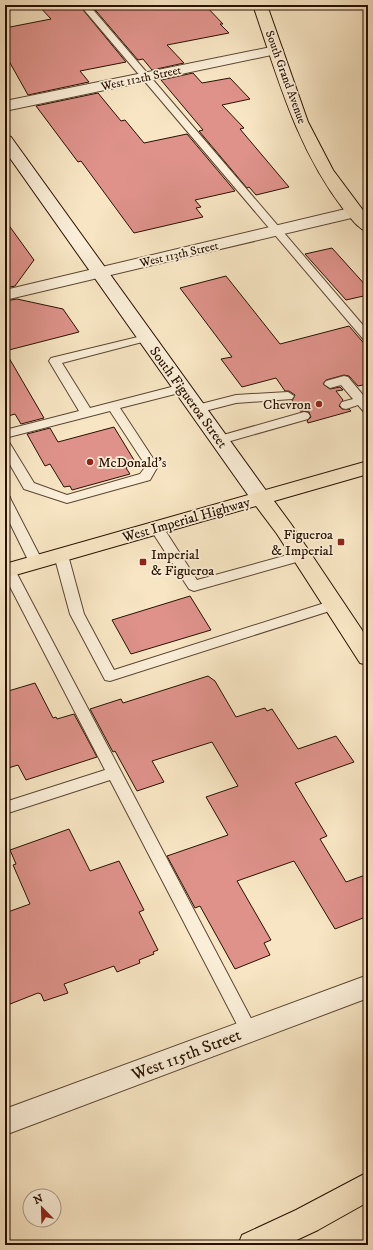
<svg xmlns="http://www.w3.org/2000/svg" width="373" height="1250" font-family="'IM FELL DW Pica',serif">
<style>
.building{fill:#de928a;stroke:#281101}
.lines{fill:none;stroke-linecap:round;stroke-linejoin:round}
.service-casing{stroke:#5c4632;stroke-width:2}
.minor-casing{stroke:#5c4632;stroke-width:2}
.secondary-casing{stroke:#281101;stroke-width:2}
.primary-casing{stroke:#281101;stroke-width:2}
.motorway-casing{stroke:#281101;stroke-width:2}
.service{fill:#faeed8;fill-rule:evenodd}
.minor{fill:#faeed8;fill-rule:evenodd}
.secondary{fill:#faeed8;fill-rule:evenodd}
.primary{fill:#f7e5c3;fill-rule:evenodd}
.motorway{fill:#f7e5c3;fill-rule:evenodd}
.poi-dot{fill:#8f2418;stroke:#faeed8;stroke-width:1.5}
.labels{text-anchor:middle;stroke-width:3.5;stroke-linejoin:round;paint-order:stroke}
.far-street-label{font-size:12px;fill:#281101;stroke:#faeed8}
.street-label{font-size:14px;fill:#281101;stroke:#faeed8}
.poi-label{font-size:14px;fill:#281101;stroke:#faeed8;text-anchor:end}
.near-street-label{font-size:17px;fill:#281101;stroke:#faeed8}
</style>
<rect width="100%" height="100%" fill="#f7e5c3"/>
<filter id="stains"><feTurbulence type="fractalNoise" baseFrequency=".005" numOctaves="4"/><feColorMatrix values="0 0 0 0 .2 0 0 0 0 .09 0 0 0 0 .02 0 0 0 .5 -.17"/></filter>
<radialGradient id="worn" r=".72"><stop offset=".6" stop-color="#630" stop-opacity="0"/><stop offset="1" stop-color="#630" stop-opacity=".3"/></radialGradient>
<!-- building -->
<g class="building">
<polygon points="38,5 79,5 126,62 80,71 89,82 28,95 5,54 5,28 51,19"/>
<polygon points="91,5 205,5 223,24 220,24 229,33 167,45 184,63 152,70 143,59 138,60"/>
<polygon points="193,73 202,83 230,78 250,99 222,105 244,128 240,129 289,187 256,195 249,187 247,188 199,131 203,130 161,80"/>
<polygon points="98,93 121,121 125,120 144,143 187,134 235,191 195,200 201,207 196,208 203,217 134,233 81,161 78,162 36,106"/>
<polygon points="5,220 34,260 15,286 5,288"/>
<polygon points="332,248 368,288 368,295 346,300 305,254"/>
<polygon points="226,276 280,344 349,326 368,348 368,384 358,386 349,376 344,375 326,380 323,384 330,389 340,387 343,390 336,391 343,400 339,406 342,409 349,409 351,411 308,423 307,421 311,417 309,412 300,411 292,401 295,395 289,391 285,391 276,378 242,387 221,359 232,357 180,288"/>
<polygon points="17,299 63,309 79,332 5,351 5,301"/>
<polygon points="5,351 44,418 21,424 15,414 5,417"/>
<polygon points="114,427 137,465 126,468 130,474 72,490 70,486 64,487 50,464 45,466 27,434 50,428 58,442"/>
<polygon points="190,596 211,630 131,654 112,620"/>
<polygon points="208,676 215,681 236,717 258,710 265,708 267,711 272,709 298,749 336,736 354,762 295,783 327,836 320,839 346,882 368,874 368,916 335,929 294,861 237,881 271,940 264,943 270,955 235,969 200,906 195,908 167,856 228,835 206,797 238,786 212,742 152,761 164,782 137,791 115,751 113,752 90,709 121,699 123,703"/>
<polygon points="35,683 53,718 56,717 57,719 74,714 97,757 26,780 18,765 5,769 5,692"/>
<polygon points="69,829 90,871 119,861 144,910 139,912 158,950 153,952 154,954 139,960 140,963 117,972 114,966 64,984 68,993 44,1001 41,994 38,993 5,1006 5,913 30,904 13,865 16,864 10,850"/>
</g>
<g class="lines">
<defs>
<g id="service">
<polygon points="80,5 89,5 368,331 368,341 364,340"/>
<polygon points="146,335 150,336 152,338 150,340 62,363 90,408 183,384 187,385 189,388 187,391 120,408 158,466 150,480 67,503 24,489 5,456 5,441 9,442 34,483 67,495 140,474 146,466 110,411 5,438 5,430 79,411 49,361 51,358"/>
<polygon points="344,376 348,377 368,401 368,413 364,412 358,405 346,409 342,408 340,405 342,402 353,399 341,385 330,388 324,384 326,381"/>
<polygon points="288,392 294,396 292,399 236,403 197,413 191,409 193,406 236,395"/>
<polygon points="304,412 308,413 310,416 308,419 220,444 214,440 216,437"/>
<polygon points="5,496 10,497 11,500 43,562 41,565 31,565 29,562 5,513"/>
<polygon points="156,523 161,524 197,580 302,551 307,553 309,556 307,559 194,591 189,589 149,527 151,524"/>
<polygon points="61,550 66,552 68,555 84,614 114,670 334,600 339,602 341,605 339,608 110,681 105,680 70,614 54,555 56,552"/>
<polygon points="8,565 13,567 15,570 255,1026 258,1031 255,1036 249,1039 243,1036 110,780 5,814 5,802 105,770 5,577 5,566"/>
</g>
<g id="minor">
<polygon points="276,46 281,47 283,50 281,53 5,111 5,101"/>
<polygon points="354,207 360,208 362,212 360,216 5,300 5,290"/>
<polygon points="368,975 368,998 5,1135 5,1109"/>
</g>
<polygon id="secondary" points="5,135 11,137 267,492 270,497 267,502 260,504 253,502 5,151"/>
<g id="primary">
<path d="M253 5H267L308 122 333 170 368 217V232C358 229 351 218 344 210 296 147 278 78 253 5Z"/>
<polygon points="368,461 368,474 274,501 291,524 368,639 368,665 360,663 277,534 256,506 5,578 5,564"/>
</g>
<polygon id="motorway" points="368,1172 368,1202 318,1230 286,1245 238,1245 242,1235 296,1210"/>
</defs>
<!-- service casing -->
<use href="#service" class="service-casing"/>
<!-- minor casing -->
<use href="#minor" class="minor-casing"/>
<!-- secondary casing -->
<use href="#secondary" class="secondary-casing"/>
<!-- primary casing -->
<use href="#primary" class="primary-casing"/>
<!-- motorway casing -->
<use href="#motorway" class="motorway-casing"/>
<!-- service -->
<use href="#service" class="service"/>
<!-- minor -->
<use href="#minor" class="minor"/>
<!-- secondary -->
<use href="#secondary" class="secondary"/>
<!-- primary -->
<use href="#primary" class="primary"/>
<!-- motorway -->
<use href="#motorway" class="motorway"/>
</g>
<!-- markers -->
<g class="poi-dot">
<circle cx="319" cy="404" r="4"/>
<circle cx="90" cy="462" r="4"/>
<rect x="337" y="538" width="8" height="8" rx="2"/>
<rect x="139" y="558" width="8" height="8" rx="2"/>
</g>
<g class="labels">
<!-- far-street labels -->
<g class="far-street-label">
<text transform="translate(286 77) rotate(70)" y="4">South Grand Avenue</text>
<text transform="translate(141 78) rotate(-12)" y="4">West 112th Street</text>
<text transform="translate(179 254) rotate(-13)" y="4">West 113th Street</text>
</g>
<!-- street labels -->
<g class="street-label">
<text transform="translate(189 397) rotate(54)" y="5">South Figueroa Street</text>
<text transform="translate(186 519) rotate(-16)" y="5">West Imperial Highway</text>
</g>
<!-- poi labels -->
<g class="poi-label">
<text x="311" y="409">Chevron</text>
<text x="98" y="467" text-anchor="start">McDonald's</text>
<text x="333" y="539">Figueroa<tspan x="333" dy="16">&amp; Imperial</tspan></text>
<text x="151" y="559" text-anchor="start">Imperial<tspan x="151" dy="16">&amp; Figueroa</tspan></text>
</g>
<!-- near-street labels -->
<g class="near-street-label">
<text transform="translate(186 1054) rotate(-21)" y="6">West 115th Street</text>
</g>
</g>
<!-- margin -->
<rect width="373" height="1250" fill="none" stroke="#f7e5c3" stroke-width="20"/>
<rect x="6" y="6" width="361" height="1238" fill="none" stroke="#281101" stroke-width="2"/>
<rect x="10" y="10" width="353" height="1230" fill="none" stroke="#281101"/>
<!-- north arrow -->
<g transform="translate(42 1208) rotate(337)"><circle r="19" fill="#faeed8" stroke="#a69682"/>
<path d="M0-3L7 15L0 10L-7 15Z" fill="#8f2418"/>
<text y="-6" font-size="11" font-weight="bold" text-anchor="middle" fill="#281101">N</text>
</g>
<rect width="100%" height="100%" filter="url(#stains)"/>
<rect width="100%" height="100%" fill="url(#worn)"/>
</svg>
